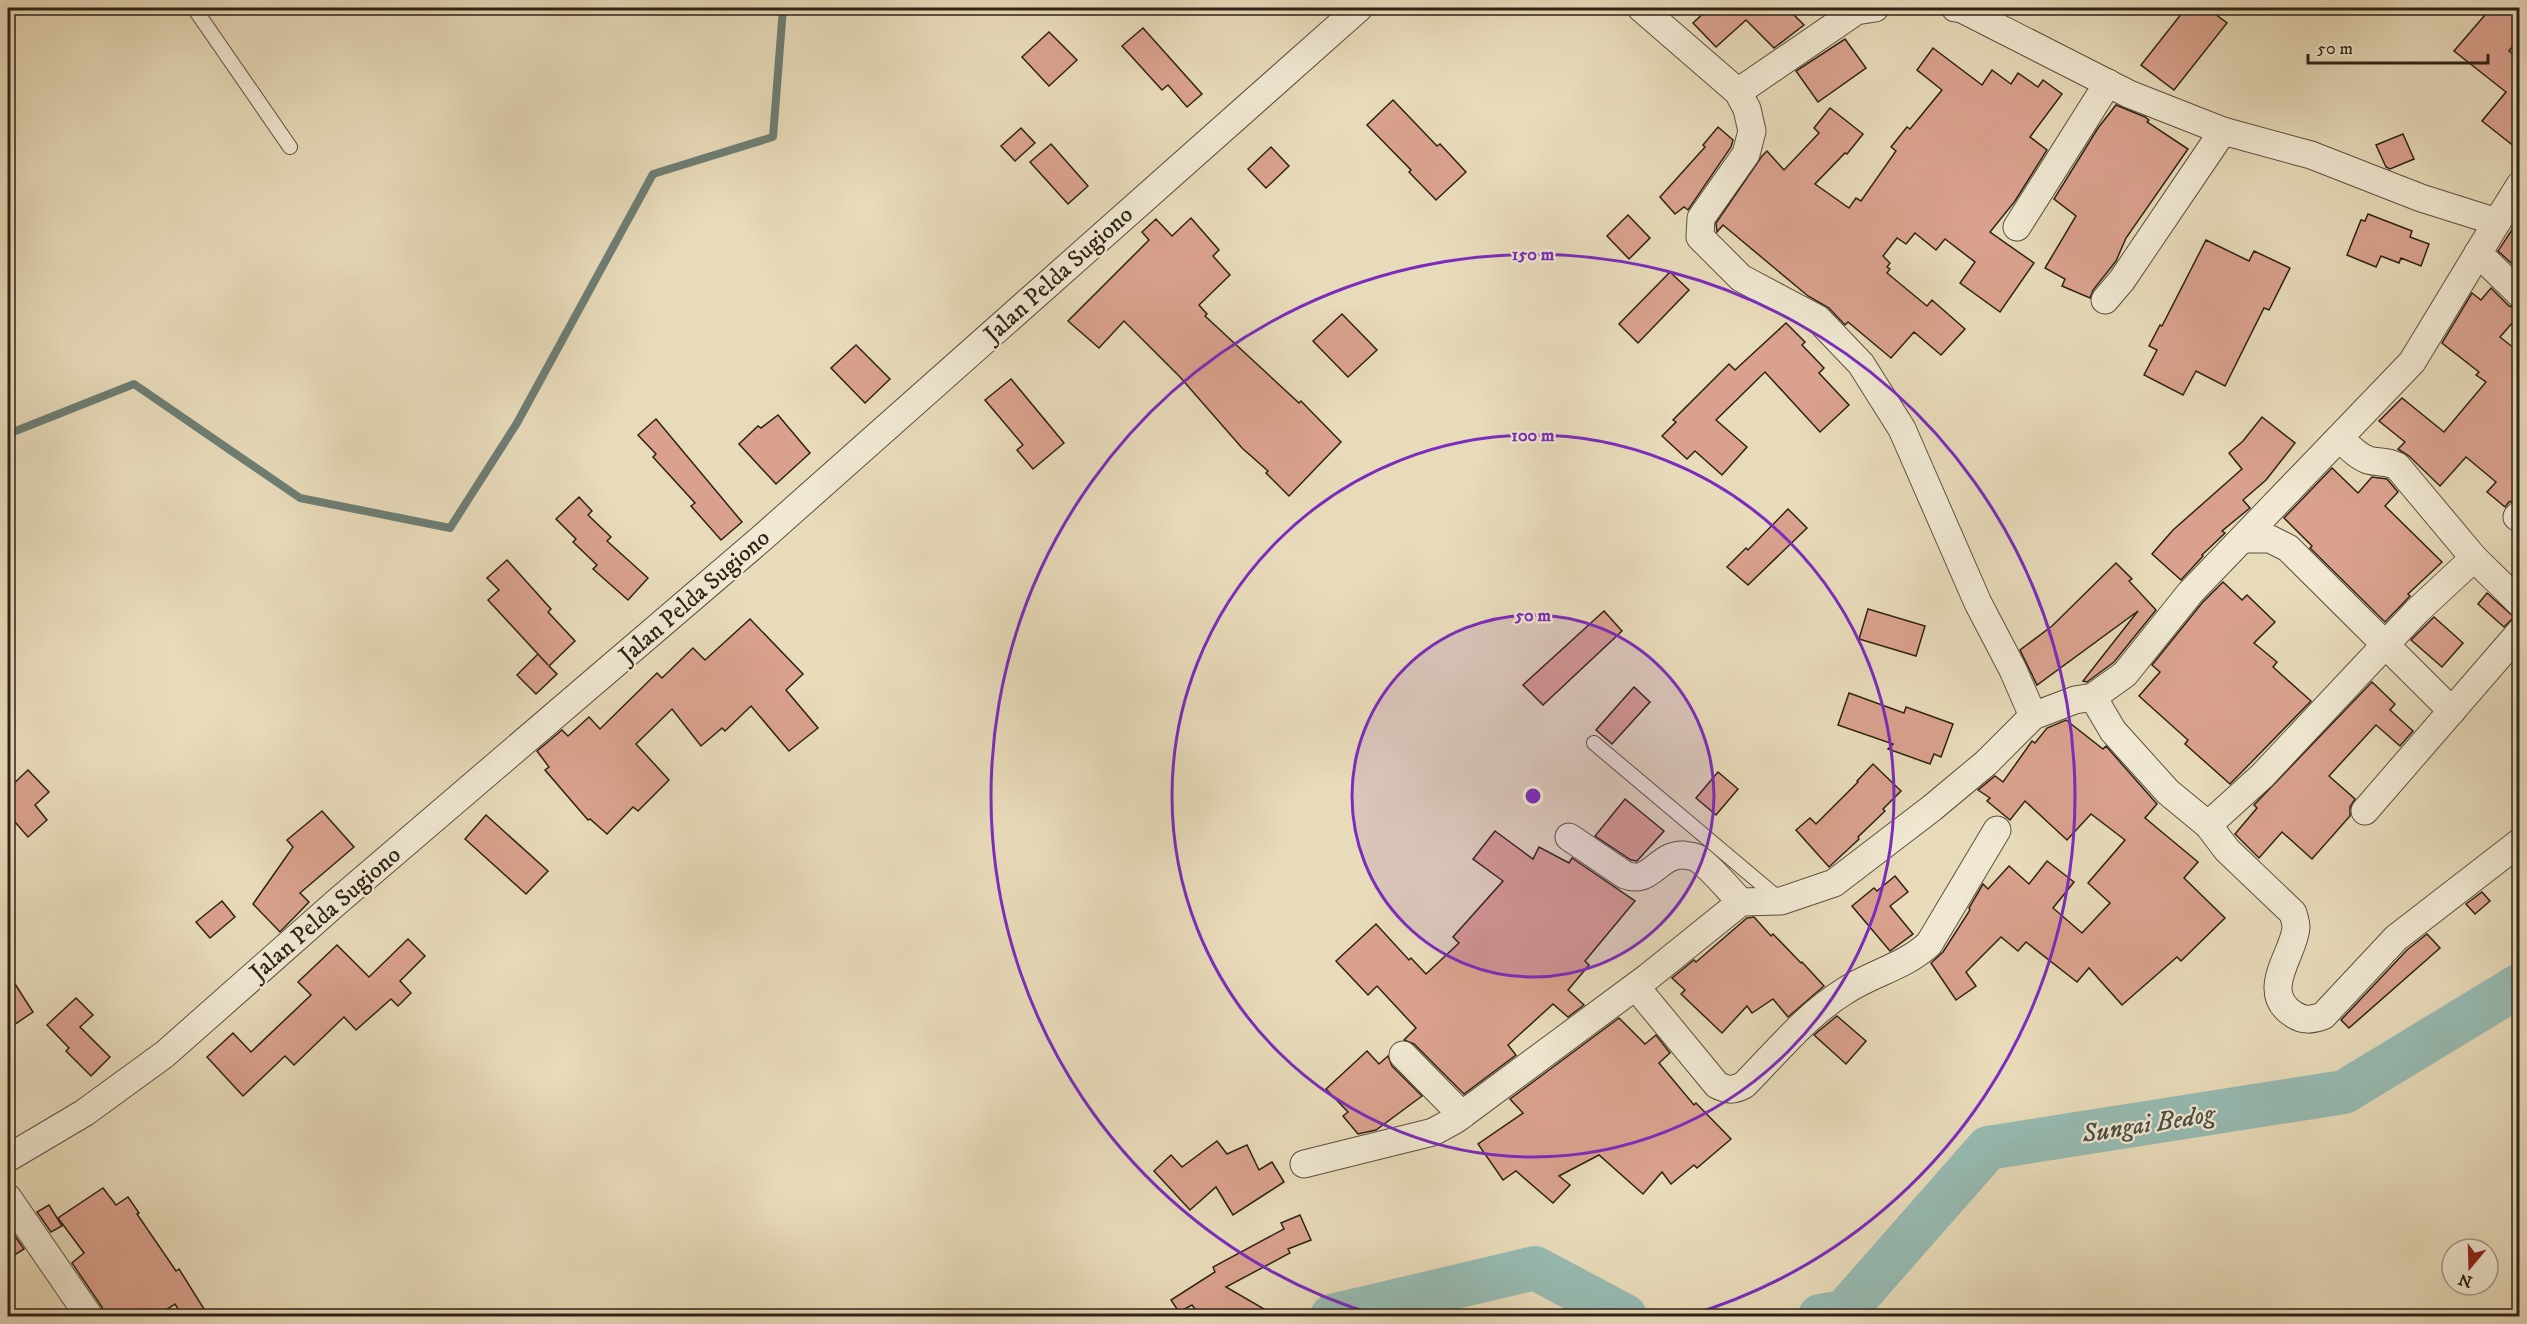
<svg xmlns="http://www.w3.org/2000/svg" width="2527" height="1324" font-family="'IM FELL DW Pica',serif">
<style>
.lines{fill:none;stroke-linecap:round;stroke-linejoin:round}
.stream{stroke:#6d7e74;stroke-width:8}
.river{stroke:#97bbb2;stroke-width:44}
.building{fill:#daa28e;stroke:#2f2216;stroke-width:1.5}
.service-casing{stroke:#5d503f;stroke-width:16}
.minor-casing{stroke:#5d503f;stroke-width:29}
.service{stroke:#f0e8d2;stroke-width:14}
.minor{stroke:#f0e8d2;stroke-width:27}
.ring{fill:none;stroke:#7b2cbf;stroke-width:3}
.labels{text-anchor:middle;stroke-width:4.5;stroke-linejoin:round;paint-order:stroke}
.street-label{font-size:24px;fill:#2f2216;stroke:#f0e8d2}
.water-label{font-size:26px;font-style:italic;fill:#4e5045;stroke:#f0e8d2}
.centre{fill:#7b2cbf;stroke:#f0e8d2;stroke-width:3}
.ring-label{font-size:18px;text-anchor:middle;font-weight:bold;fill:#7b2cbf;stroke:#f0e8d2;stroke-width:4.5;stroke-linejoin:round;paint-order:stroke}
</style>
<rect width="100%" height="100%" fill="#e8dbba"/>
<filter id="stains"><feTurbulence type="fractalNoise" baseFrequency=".00333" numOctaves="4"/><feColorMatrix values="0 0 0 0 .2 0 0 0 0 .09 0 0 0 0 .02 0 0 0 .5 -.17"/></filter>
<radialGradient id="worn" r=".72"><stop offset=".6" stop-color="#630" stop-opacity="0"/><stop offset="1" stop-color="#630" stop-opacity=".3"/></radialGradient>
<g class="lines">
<!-- stream -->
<polyline class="stream" points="8,434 134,384 300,498 450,528 517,423 653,174 773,137 783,8"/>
<!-- river -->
<g class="river">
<polyline points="1332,1316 1535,1268 1625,1316"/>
<polyline points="1820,1316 1844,1312 1988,1148 2344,1092 2520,985"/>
</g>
</g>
<!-- building -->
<g class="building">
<polygon points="1709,8 1787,8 1804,25 1774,48 1746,20 1716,47 1693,23"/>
<polygon points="2186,8 2207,8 2227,23 2174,90 2141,65"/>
<polygon points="2491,8 2502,8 2520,21 2520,38 2509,51 2520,60 2520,151 2482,121 2506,92 2454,51"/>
<polygon points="1143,28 1202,94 1187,107 1168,85 1162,90 1122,46"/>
<polygon points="1049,32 1077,60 1049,86 1022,57"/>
<polygon points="1845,39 1866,68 1818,102 1796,71"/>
<polygon points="1933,48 1982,85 1992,70 2011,84 2018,73 2038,87 2043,80 2062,94 2030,137 2047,150 2015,201 1990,232 2034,263 2000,312 1960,283 1975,262 1945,239 1936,250 1915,233 1906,244 1897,238 1883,256 1890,263 1887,267 1890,269 1887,273 1927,306 1932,300 1965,329 1941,355 1914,332 1891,358 1848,322 1845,325 1829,308 1808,296 1723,225 1717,232 1716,223 1762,156 1767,151 1784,170 1819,133 1814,128 1830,108 1863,134 1847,154 1845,153 1815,184 1849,208 1856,198 1861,201 1896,151 1891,147 1907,127 1910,129 1942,90 1917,70"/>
<polygon points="1393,100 1437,146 1440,144 1466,172 1436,200 1409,172 1411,170 1367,125"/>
<polygon points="2116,105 2145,117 2149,120 2147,122 2188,149 2126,238 2116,261 2093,290 2090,298 2062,286 2065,279 2045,268 2076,216 2054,199 2098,128"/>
<polygon points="1718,127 1733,140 1731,147 1688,210 1684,207 1675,214 1660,197 1705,147 1703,145"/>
<polygon points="1021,128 1035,143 1015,161 1001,146"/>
<polygon points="2403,134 2414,159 2390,169 2386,167 2376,145"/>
<polygon points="1051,144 1088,186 1068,204 1030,162"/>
<polygon points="1271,147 1289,166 1266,188 1248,169"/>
<polygon points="2368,214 2412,231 2410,237 2429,244 2421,266 2401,258 2399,263 2381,256 2376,267 2347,255 2361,220 2365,221"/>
<polygon points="1628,215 1650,238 1629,259 1607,236"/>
<polygon points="1191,218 1219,250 1213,256 1230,275 1199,305 1207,314 1205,316 1299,403 1301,401 1341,442 1289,496 1266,473 1268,471 1242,448 1180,377 1124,321 1099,348 1068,321 1149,240 1142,232 1156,219 1172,236"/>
<polygon points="2519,219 2519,270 2498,251"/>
<polygon points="2206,240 2249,261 2254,251 2290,268 2269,310 2264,308 2225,386 2196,371 2183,395 2144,375 2157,350 2149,346 2160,325 2162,326"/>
<polygon points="1670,272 1689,290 1638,343 1619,324"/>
<polygon points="2491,288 2509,306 2520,309 2520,314 2500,337 2520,353 2520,499 2509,502 2505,507 2487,492 2496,482 2466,457 2440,486 2409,456 2398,449 2405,442 2379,421 2402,398 2444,432 2486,382 2476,375 2479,372 2442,343 2472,293 2481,300"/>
<polygon points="1342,314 1377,350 1348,377 1313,341"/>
<polygon points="1786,323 1805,342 1802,345 1824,368 1819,373 1849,405 1820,432 1765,372 1716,420 1747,447 1722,475 1695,451 1687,459 1662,436 1676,422 1673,420 1729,364 1735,370"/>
<polygon points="856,345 890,379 865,403 831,368"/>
<polygon points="1011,379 1064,443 1033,469 1017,450 1023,445 985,400"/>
<polygon points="778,415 810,453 776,484 739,444 758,426 761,428"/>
<polygon points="2262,417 2295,443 2266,480 2243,500 2250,508 2222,531 2225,533 2202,555 2203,556 2181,580 2152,554 2173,530 2242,469 2229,453 2243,441"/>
<polygon points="656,419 742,522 721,540 691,506 695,503 653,457 656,454 638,435"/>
<polygon points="2332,468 2358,493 2372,477 2387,479 2398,492 2385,506 2442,562 2408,594 2410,596 2385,622 2310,548 2312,546 2284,518"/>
<polygon points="579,497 592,511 588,515 611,537 607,541 648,578 628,600 593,569 597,565 573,542 576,539 556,519"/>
<polygon points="1788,509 1807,528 1748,585 1727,567 1746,548 1748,550"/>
<polygon points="507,560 551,609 548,612 575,641 549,666 557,674 536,694 517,675 538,654 548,665 488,600 499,590 487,578"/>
<polygon points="2116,563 2132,579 2129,581 2156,610 2114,662 2087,682 2083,681 2138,611 2037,685 2020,650 2052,626"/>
<polygon points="2223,582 2242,600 2247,595 2275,622 2254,643 2277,662 2273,667 2311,701 2230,784 2185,744 2188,740 2139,696 2160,672 2152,665 2202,603"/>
<polygon points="2487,593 2514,617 2504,627 2478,604"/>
<polygon points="1868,609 1925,626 1916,656 1859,639"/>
<polygon points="1604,611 1622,631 1543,705 1523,685"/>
<polygon points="2434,617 2463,643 2442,667 2411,640"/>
<polygon points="750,619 803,674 786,690 818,728 789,751 751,706 725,731 722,728 701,746 672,709 636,744 669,780 638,811 633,807 607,834 590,819 588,820 545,770 549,767 537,751 562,730 568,736 589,717 600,729 657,673 662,678 693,648 705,660"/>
<polygon points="2372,682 2395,704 2390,710 2413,731 2400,746 2376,725 2329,776 2355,799 2350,807 2350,816 2312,859 2282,832 2259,858 2235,834 2257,808 2254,805"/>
<polygon points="1634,687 1650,702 1612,744 1596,730"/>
<polygon points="1849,693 1904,713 1906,707 1953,724 1941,757 1934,754 1930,764 1888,749 1893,744 1838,725"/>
<polygon points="2066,720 2103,749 2106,746 2157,804 2145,818 2198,862 2184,878 2225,918 2181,961 2177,957 2122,1005 2089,968 2077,982 2026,942 2018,951 2001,937 1966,972 1976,986 1956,1000 1931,963 1943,952 1970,910 1969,908 1983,884 1988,889 2009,866 2029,884 2047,861 2074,882 2053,908 2082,933 2110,903 2088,883 2125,840 2091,814 2067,840 2025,801 2010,820 1987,801 1990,798 1978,790 1995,776 2003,782 2032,741 2035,743 2047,728"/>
<polygon points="1873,764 1901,791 1883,809 1885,811 1858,837 1859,839 1829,867 1796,830 1810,818 1816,824 1858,782 1857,781"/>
<polygon points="28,770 49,792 35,805 47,820 28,837 8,814 8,789"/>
<polygon points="1718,772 1738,789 1716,815 1696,798"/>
<polygon points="1625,799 1664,831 1637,861 1631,860 1595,836"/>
<polygon points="322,811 354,847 300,893 309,902 280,932 253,904 293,847 287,840"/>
<polygon points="486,815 548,871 526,894 465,839"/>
<polygon points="1495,831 1533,859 1539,847 1569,863 1572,858 1635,901 1585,961 1589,965 1568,990 1584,1005 1568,1017 1553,1004 1508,1045 1516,1055 1464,1094 1414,1044 1404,1040 1416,1028 1377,986 1368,995 1336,961 1376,924 1409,960 1411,958 1426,974 1459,943 1453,937 1503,881 1473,859"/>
<polygon points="1895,876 1908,892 1890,906 1913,934 1890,951 1852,906 1874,888 1877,891"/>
<polygon points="2482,892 2490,901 2475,914 2466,904"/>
<polygon points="222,901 235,917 210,938 196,922"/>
<polygon points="1754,917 1771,936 1773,934 1801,963 1802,962 1824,986 1788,1017 1773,999 1752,1013 1747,1006 1722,1033 1681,994 1685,990 1672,978 1694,960 1696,962 1747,918"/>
<polygon points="2427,934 2440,948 2349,1028 2341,1020 2407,950"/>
<polygon points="408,939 425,956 400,981 411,993 398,1006 391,999 356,1030 344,1017 294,1065 285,1056 243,1096 207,1057 233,1033 251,1052 311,995 298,982 337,945 369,977"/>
<polygon points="8,973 33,1012 8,1029"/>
<polygon points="76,998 93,1015 80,1027 110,1057 91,1076 66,1051 69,1048 47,1025"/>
<polygon points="1837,1016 1866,1041 1846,1064 1814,1035"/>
<polygon points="1619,1018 1645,1044 1656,1035 1670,1053 1659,1063 1694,1105 1696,1103 1731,1139 1697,1168 1694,1165 1671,1184 1662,1172 1643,1194 1599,1155 1559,1176 1570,1185 1553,1203 1516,1171 1503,1180 1478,1144 1523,1113 1510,1099"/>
<polygon points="1367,1051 1379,1064 1388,1056 1392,1066 1422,1096 1376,1130 1358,1134 1343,1116 1348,1112 1326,1089"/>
<polygon points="1217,1141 1227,1154 1247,1145 1259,1170 1272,1162 1284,1182 1233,1215 1216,1187 1190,1210 1154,1171 1171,1155 1182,1167"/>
<polygon points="103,1188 116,1205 128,1197 139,1213 137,1214 176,1271 179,1269 209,1317 183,1317 175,1304 155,1317 104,1317 102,1307 72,1263 84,1253 58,1218"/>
<polygon points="49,1205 62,1226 51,1232 37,1212"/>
<polygon points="1300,1215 1311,1240 1288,1249 1290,1253 1226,1287 1278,1317 1201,1317 1192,1305 1179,1312 1171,1300 1215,1272 1213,1267 1284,1229 1281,1223"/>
<polygon points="10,1229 24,1249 8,1259 8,1230"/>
</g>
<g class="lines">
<defs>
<g id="service">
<polyline points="194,8 290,147"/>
<polyline points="1594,743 1778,898"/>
</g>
<g id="minor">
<polyline points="1641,8 1738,92 1856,11 1875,8"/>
<polyline points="1955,8 1962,9 2129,94 2167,109 2223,131 2311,155 2421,198 2497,222 2520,185"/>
<polyline points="1738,92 1747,109 1752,131 1746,154 1701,218 1700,237 1741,278 1818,319 1861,364 1902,429 1978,603 2013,670 2033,716"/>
<polyline points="2017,227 2108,83"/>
<polyline points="2478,253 2520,294"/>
<polyline points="2105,300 2122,280 2223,131"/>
<path d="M2340 438C2348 446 2357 456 2368 460 2378 463 2384 460 2397 466L2474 558 2520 603"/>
<polyline points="2517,517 2520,514"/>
<polyline points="2243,539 2270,539 2288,548 2452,711"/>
<path d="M2093 697 2113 731 2168 792 2208 825 2227 850 2293 913C2294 918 2296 922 2296 927 2295 953 2258 991 2293 1014 2303 1021 2311 1020 2323 1016L2396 938 2520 842"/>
<polyline points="2365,811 2520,632"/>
<polyline points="2208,825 2262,776 2417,611 2474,558"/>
<path d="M1569 837 1625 875C1652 885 1657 854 1684 855 1688 856 1694 856 1697 858 1713 869 1727 888 1741 902"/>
<path d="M1636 987 1717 1085C1727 1090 1733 1091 1744 1085 1776 1053 1806 1015 1845 991 1872 973 1904 967 1929 944L1997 830"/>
<polyline points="1403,1055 1462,1115"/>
<polyline points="8,1158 84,1113 165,1054 338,901 762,538 1359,8"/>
<polyline points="1304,1164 1433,1132 1455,1120 1648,977 1741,902 1781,901 1834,883 1932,808 1986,763 2033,716 2075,700 2093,697 2125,674 2190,593 2412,362 2497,222"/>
<polyline points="8,1198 89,1316"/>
</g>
</defs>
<!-- service casing -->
<use href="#service" class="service-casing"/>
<!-- minor casing -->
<use href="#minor" class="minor-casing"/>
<!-- service -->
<use href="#service" class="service"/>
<!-- minor -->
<use href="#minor" class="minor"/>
</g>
<!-- distance rings -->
<circle cx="1533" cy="796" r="181" fill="#7b2cbf" fill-opacity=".12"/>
<g class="ring">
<circle cx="1533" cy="796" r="181"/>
<circle cx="1533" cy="796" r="361"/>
<path d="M1379 1316A542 542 0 1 1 1687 1316"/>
</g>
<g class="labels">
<!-- street labels -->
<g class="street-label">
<text transform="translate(1058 274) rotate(-42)" y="8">Jalan Pelda Sugiono</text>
<text transform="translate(694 596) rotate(-41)" y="8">Jalan Pelda Sugiono</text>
<text transform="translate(325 913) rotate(-41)" y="8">Jalan Pelda Sugiono</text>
</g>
<!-- water labels -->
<g class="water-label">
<text transform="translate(2148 1123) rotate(-9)" y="9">Sungai Bedog</text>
</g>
</g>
<circle cx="1533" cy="796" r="9" class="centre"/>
<g class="ring-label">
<text x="1533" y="260">150 m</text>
<text x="1533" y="441">100 m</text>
<text x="1533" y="621">50 m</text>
</g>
<!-- margin -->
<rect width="2527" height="1324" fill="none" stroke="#e8dbba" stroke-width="30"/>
<rect x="9" y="9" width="2509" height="1306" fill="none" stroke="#2f2216" stroke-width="3"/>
<rect x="15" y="15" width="2497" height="1294" fill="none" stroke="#2f2216" stroke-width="1.5"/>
<!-- north arrow -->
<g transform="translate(2470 1267) rotate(199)"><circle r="28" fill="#f0e8d2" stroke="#a39987" stroke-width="1.5"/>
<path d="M0-4.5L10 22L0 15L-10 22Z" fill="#8f2418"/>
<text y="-9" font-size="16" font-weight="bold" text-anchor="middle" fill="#2f2216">N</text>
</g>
<!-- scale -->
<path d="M2308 54v9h180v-9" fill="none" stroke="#2f2216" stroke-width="3"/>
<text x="2317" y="54" font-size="18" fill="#2f2216" stroke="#f0e8d2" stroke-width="4.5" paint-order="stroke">50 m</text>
<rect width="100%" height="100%" filter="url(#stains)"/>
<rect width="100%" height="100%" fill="url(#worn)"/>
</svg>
